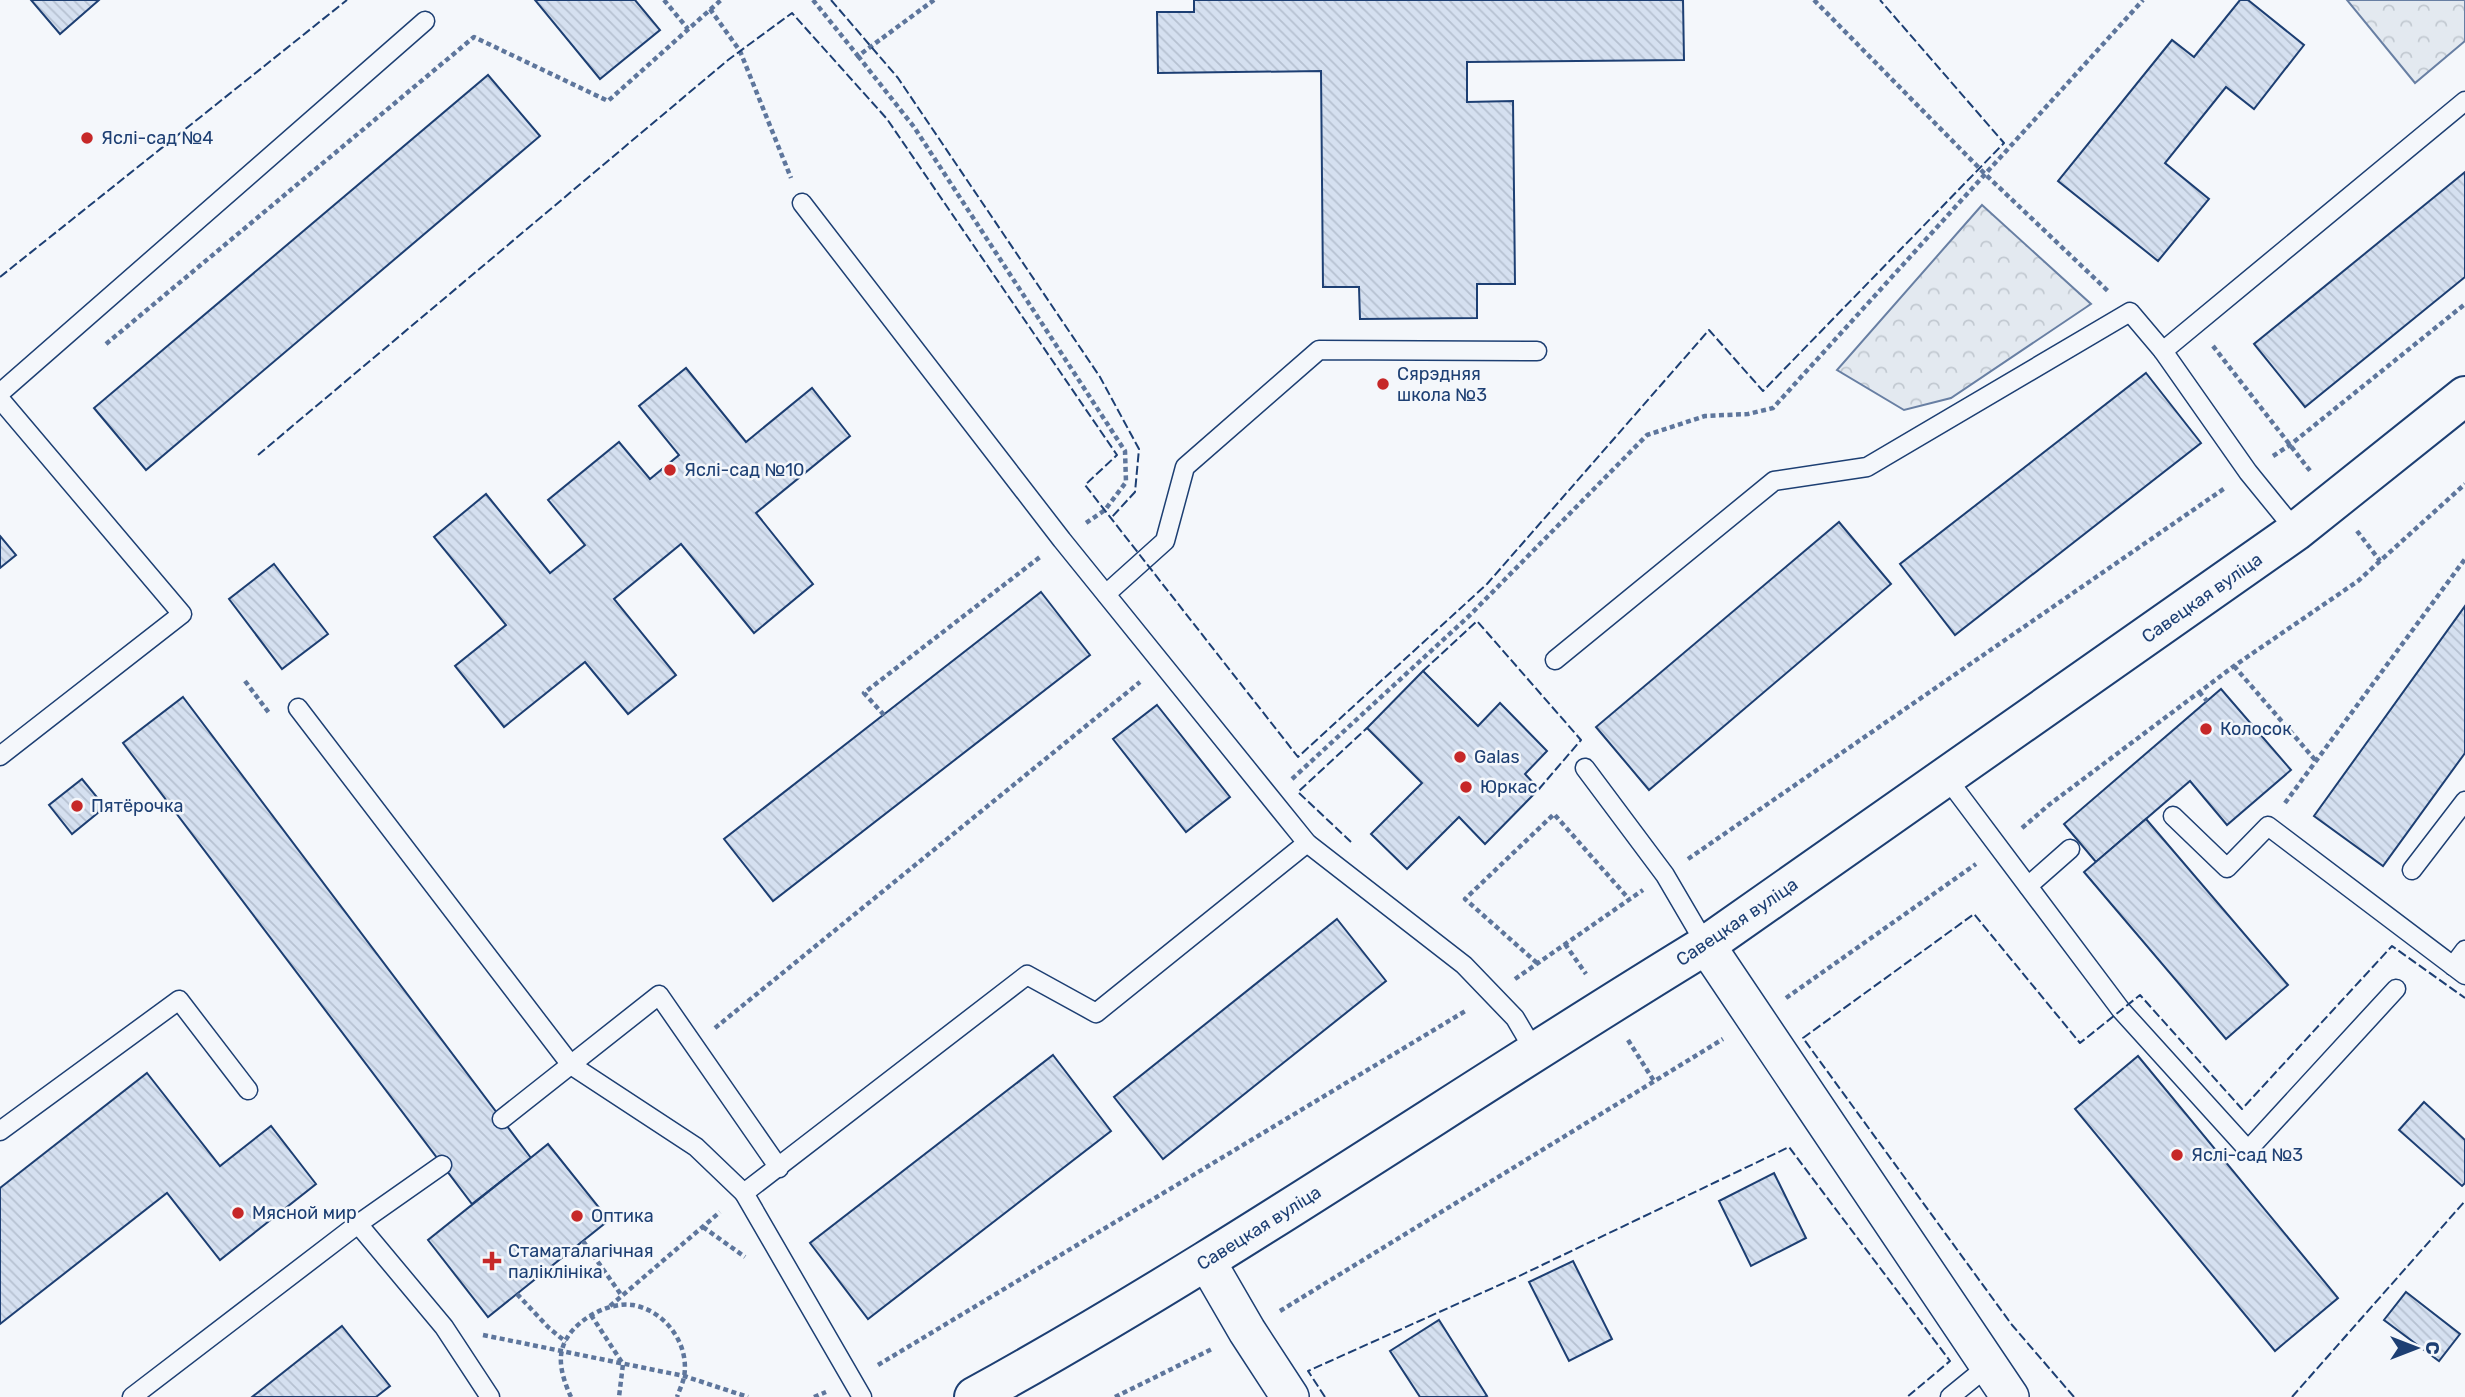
<svg xmlns="http://www.w3.org/2000/svg" width="2465" height="1397" font-family="Rubik,sans-serif">
<style>
.park{fill:url(#park-crowns);stroke:#687fa3;stroke-width:2}
.building{fill:url(#building-back-hatch);stroke:#1d3f73;stroke-width:2}
.lines{fill:none;stroke-linecap:round;stroke-linejoin:round}
.service-casing{stroke:#1d3f73;stroke-width:21}
.minor-casing{stroke:#1d3f73;stroke-width:40}
.tertiary-casing{stroke:#1d3f73;stroke-width:42}
.path{stroke:#5e769c;stroke-width:4.5;stroke-dasharray:5 3.5;stroke-linecap:butt}
.service{stroke:#f4f7fb;stroke-width:18}
.minor{stroke:#f4f7fb;stroke-width:37}
.tertiary{stroke:#f4f7fb;stroke-width:38}
.fence{stroke:#1d3f73;stroke-width:2;stroke-dasharray:9 3.5;stroke-linecap:butt}
.poi-dot{fill:#c62828;stroke:#f4f7fb;stroke-width:2.5}
.labels{text-anchor:middle;stroke-width:5;stroke-linejoin:round;paint-order:stroke}
.poi-label{font-size:18px;fill:#1d3f73;stroke:#f4f7fb;text-anchor:start}
.street-label{font-size:18px;fill:#1d3f73;stroke:#f4f7fb}
</style>
<defs>
<pattern id="park-crowns" width="20" height="18" patternUnits="userSpaceOnUse" patternTransform="scale(1.75)"><rect width="20" height="18" fill="#e3e9f0"/><path d="M2 6a3 3 0 1 1 6 0M12 15a3 3 0 1 1 6 0" fill="none" stroke="#c2c9d1"/></pattern>
<pattern id="building-back-hatch" width="6" height="6" patternUnits="userSpaceOnUse" patternTransform="scale(1.75)"><rect width="6" height="6" fill="#d5e0f0"/><path d="M-1 5l2 2M0 0l6 6M5-1l2 2" fill="none" stroke="#b6c1d1"/></pattern>
</defs>
<rect width="100%" height="100%" fill="#f4f7fb"/>
<!-- park -->
<g class="park">
<polygon points="2347,0 2465,0 2465,41 2415,83"/>
<polygon points="1982,205 2091,304 1951,398 1904,410 1837,370"/>
</g>
<!-- building -->
<g class="building">
<polygon points="31,0 99,0 60,34"/>
<polygon points="535,0 635,0 660,30 600,79"/>
<polygon points="1194,0 1683,0 1684,60 1467,62 1467,102 1513,101 1515,284 1477,284 1477,318 1360,319 1359,287 1323,287 1321,71 1158,73 1157,12 1194,12"/>
<polygon points="2240,0 2248,0 2304,45 2254,109 2226,87 2165,163 2209,199 2158,261 2058,181 2172,40 2194,57"/>
<polygon points="488,75 540,136 146,470 94,408"/>
<polygon points="2465,172 2465,277 2305,407 2254,344"/>
<polygon points="686,368 746,442 812,388 850,436 756,513 813,584 754,633 681,544 614,599 676,675 628,714 585,662 504,727 455,666 506,625 434,537 486,494 550,573 585,545 548,500 619,442 650,479 679,455 639,406"/>
<polygon points="2146,373 2201,443 1955,635 1900,564"/>
<polygon points="1839,522 1891,584 1649,790 1596,727"/>
<polygon points="0,536 16,555 0,568"/>
<polygon points="274,564 328,634 282,669 229,599"/>
<polygon points="1041,592 1090,655 773,901 724,839"/>
<polygon points="2465,606 2465,753 2383,866 2314,816"/>
<polygon points="1423,671 1478,726 1500,703 1547,751 1525,774 1539,789 1485,844 1459,817 1407,869 1371,834 1422,783 1367,728"/>
<polygon points="2221,689 2291,770 2227,825 2190,781 2096,862 2064,824"/>
<polygon points="183,697 531,1158 472,1204 123,743"/>
<polygon points="1157,705 1230,797 1186,832 1113,739"/>
<polygon points="82,779 105,807 72,834 49,805"/>
<polygon points="2146,819 2288,985 2226,1039 2084,872"/>
<polygon points="1337,919 1386,981 1163,1159 1114,1097"/>
<polygon points="1053,1055 1111,1131 868,1319 810,1243"/>
<polygon points="2138,1056 2338,1298 2275,1351 2075,1109"/>
<polygon points="147,1073 220,1166 271,1126 316,1184 220,1260 167,1193 0,1324 0,1188"/>
<polygon points="2424,1102 2465,1140 2465,1183 2462,1186 2399,1130"/>
<polygon points="548,1144 609,1220 488,1317 428,1240"/>
<polygon points="1774,1173 1806,1238 1751,1266 1719,1201"/>
<polygon points="1573,1261 1612,1339 1569,1361 1529,1282"/>
<polygon points="2406,1292 2460,1334 2439,1361 2384,1320"/>
<polygon points="1439,1320 1487,1396 1484,1397 1420,1397 1390,1351"/>
<polygon points="342,1326 390,1386 376,1397 252,1397"/>
</g>
<g class="lines">
<defs>
<g id="service">
<polyline points="802,203 1062,540 1307,843 1464,965 1515,1018 1535,1052"/>
<polyline points="0,393 425,21"/>
<polyline points="0,399 182,614 0,756"/>
<polyline points="2296,531 2248,472 2163,351 2465,101"/>
<polyline points="1106,594 1165,541 1185,467 1319,350 1537,351"/>
<polyline points="1555,660 1774,481 1867,467 2130,312 2163,351"/>
<polyline points="298,708 571,1065 696,1147 744,1193"/>
<polyline points="1585,768 1665,875 1706,945"/>
<polyline points="1946,777 2121,1010 2248,1150 2396,989"/>
<polyline points="2173,816 2227,868 2268,826 2465,975"/>
<polyline points="2412,870 2465,801"/>
<polyline points="2028,886 2070,849"/>
<polyline points="2453,966 2465,950"/>
<polyline points="502,1119 659,995 779,1168"/>
<polyline points="0,1131 179,1000 248,1090"/>
<polyline points="442,1165 358,1224 444,1327 490,1397"/>
<polyline points="132,1397 358,1224"/>
<polyline points="862,1397 744,1193 1027,975 1096,1013 1307,843"/>
<polyline points="1950,1397 1988,1366"/>
</g>
<g id="minor">
<polyline points="1706,945 2010,1397"/>
<polyline points="1207,1262 1247,1331 1290,1397"/>
</g>
<path id="tertiary" d="M974 1397C1226 1258 1461 1094 1706 945L2296 531 2465 396"/>
</defs>
<!-- service casing -->
<use href="#service" class="service-casing"/>
<!-- minor casing -->
<use href="#minor" class="minor-casing"/>
<!-- tertiary casing -->
<use href="#tertiary" class="tertiary-casing"/>
<!-- path -->
<g class="path">
<polyline points="664,0 688,29"/>
<polyline points="813,0 858,56 934,0"/>
<polyline points="1814,0 1985,174 2109,292"/>
<polyline points="710,9 740,51 791,178"/>
<polyline points="858,56 914,127 1125,451 1126,482 1105,510 1086,523"/>
<polyline points="106,344 474,37 608,101 721,0"/>
<polyline points="2213,346 2311,472"/>
<polyline points="2273,456 2290,445 2465,304"/>
<polyline points="2357,531 2380,561"/>
<polyline points="2234,666 2316,761"/>
<polyline points="245,681 269,713"/>
<polyline points="2199,692 2207,701"/>
<polyline points="884,715 864,693 1040,557"/>
<polyline points="1292,779 1469,616 1647,435 1705,416 1748,414 1773,408 2143,0"/>
<polyline points="2285,803 2465,559"/>
<polyline points="2022,828 2050,804 2234,666 2358,581 2465,484"/>
<polyline points="1688,859 2225,488"/>
<polyline points="1565,944 1586,974"/>
<polyline points="1537,963 1465,899 1554,814 1629,899"/>
<polyline points="1515,979 1643,890"/>
<polyline points="1786,998 1976,864"/>
<polyline points="715,1028 1140,682"/>
<polyline points="1628,1040 1654,1081"/>
<polyline points="703,1227 745,1257"/>
<polyline points="583,1241 622,1296"/>
<polyline points="517,1294 549,1328 566,1342"/>
<polyline points="610,1306 720,1212"/>
<polyline points="1280,1311 1723,1039"/>
<polyline points="591,1315 623,1364 619,1397"/>
<polyline points="483,1335 684,1376 748,1397"/>
<polyline points="878,1365 1467,1010"/>
<path d="M571 1397C565 1384 558 1365 562 1350 568 1323 607 1301 633 1305 666 1311 690 1345 684 1377 683 1383 679 1391 677 1397"/>
<polyline points="814,1397 826,1392"/>
<polyline points="1115,1397 1212,1349"/>
</g>
<!-- service -->
<use href="#service" class="service"/>
<!-- minor -->
<use href="#minor" class="minor"/>
<!-- tertiary -->
<use href="#tertiary" class="tertiary"/>
<!-- fence -->
<g class="fence">
<polyline points="831,0 898,78 1100,377 1139,449 1135,492 1111,518"/>
<polyline points="0,277 347,0"/>
<polyline points="258,455 728,60 792,13 887,119 1117,455 1085,485 1298,757 1487,584 1709,330 1763,391 2004,143 1880,0"/>
<polyline points="1423,671 1477,621 1581,740 1539,789"/>
<polyline points="1351,842 1298,792 1367,728"/>
<polyline points="1325,1397 1308,1371 1515,1278 1789,1147 1950,1361 1907,1397"/>
<polyline points="2074,1397 2012,1325 1803,1038 1974,914 2080,1043 2140,995 2242,1109 2392,946 2465,998"/>
<polyline points="2292,1397 2465,1201"/>
</g>
</g>
<!-- markers -->
<g class="poi-dot">
<circle cx="87" cy="138" r="7"/>
<circle cx="1383" cy="384" r="7"/>
<circle cx="670" cy="470" r="7"/>
<circle cx="2206" cy="729" r="7"/>
<circle cx="1460" cy="757" r="7"/>
<circle cx="1466" cy="787" r="7"/>
<circle cx="77" cy="806" r="7"/>
<circle cx="2177" cy="1155" r="7"/>
<circle cx="238" cy="1213" r="7"/>
<circle cx="577" cy="1216" r="7"/>
<path d="M488.5 1250.5h7v7h7v7h-7v7h-7v-7h-7v-7h7z"/>
</g>
<g class="labels">
<!-- poi labels -->
<g class="poi-label">
<text x="101" y="144">Яслі-сад №4</text>
<text x="1397" y="380">Сярэдняя<tspan x="1397" dy="21">школа №3</tspan></text>
<text x="684" y="476">Яслі-сад №10</text>
<text x="2220" y="735">Колосок</text>
<text x="1474" y="763">Galas</text>
<text x="1480" y="793">Юркас</text>
<text x="91" y="812">Пятёрочка</text>
<text x="2191" y="1161">Яслі-сад №3</text>
<text x="252" y="1219">Мясной мир</text>
<text x="591" y="1222">Оптика</text>
<text x="508" y="1257">Стаматалагічная<tspan x="508" dy="21">паліклініка</tspan></text>
</g>
<!-- street labels -->
<g class="street-label">
<text transform="translate(2202 598) rotate(-35)" y="6">Савецкая вуліца</text>
<text transform="translate(1737 922) rotate(-34)" y="6">Савецкая вуліца</text>
<text transform="translate(1259 1228) rotate(-32)" y="6">Савецкая вуліца</text>
</g>
</g>
<!-- north arrow -->
<g transform="translate(2416 1348) rotate(90)" stroke="#f4f7fb" stroke-width="5" paint-order="stroke">
<path d="M0-5L12 26L0 18L-12 26Z" fill="#1d3f73"/>
<text y="-10" font-size="19" font-weight="bold" text-anchor="middle" fill="#1d3f73">С</text>
</g>
</svg>
